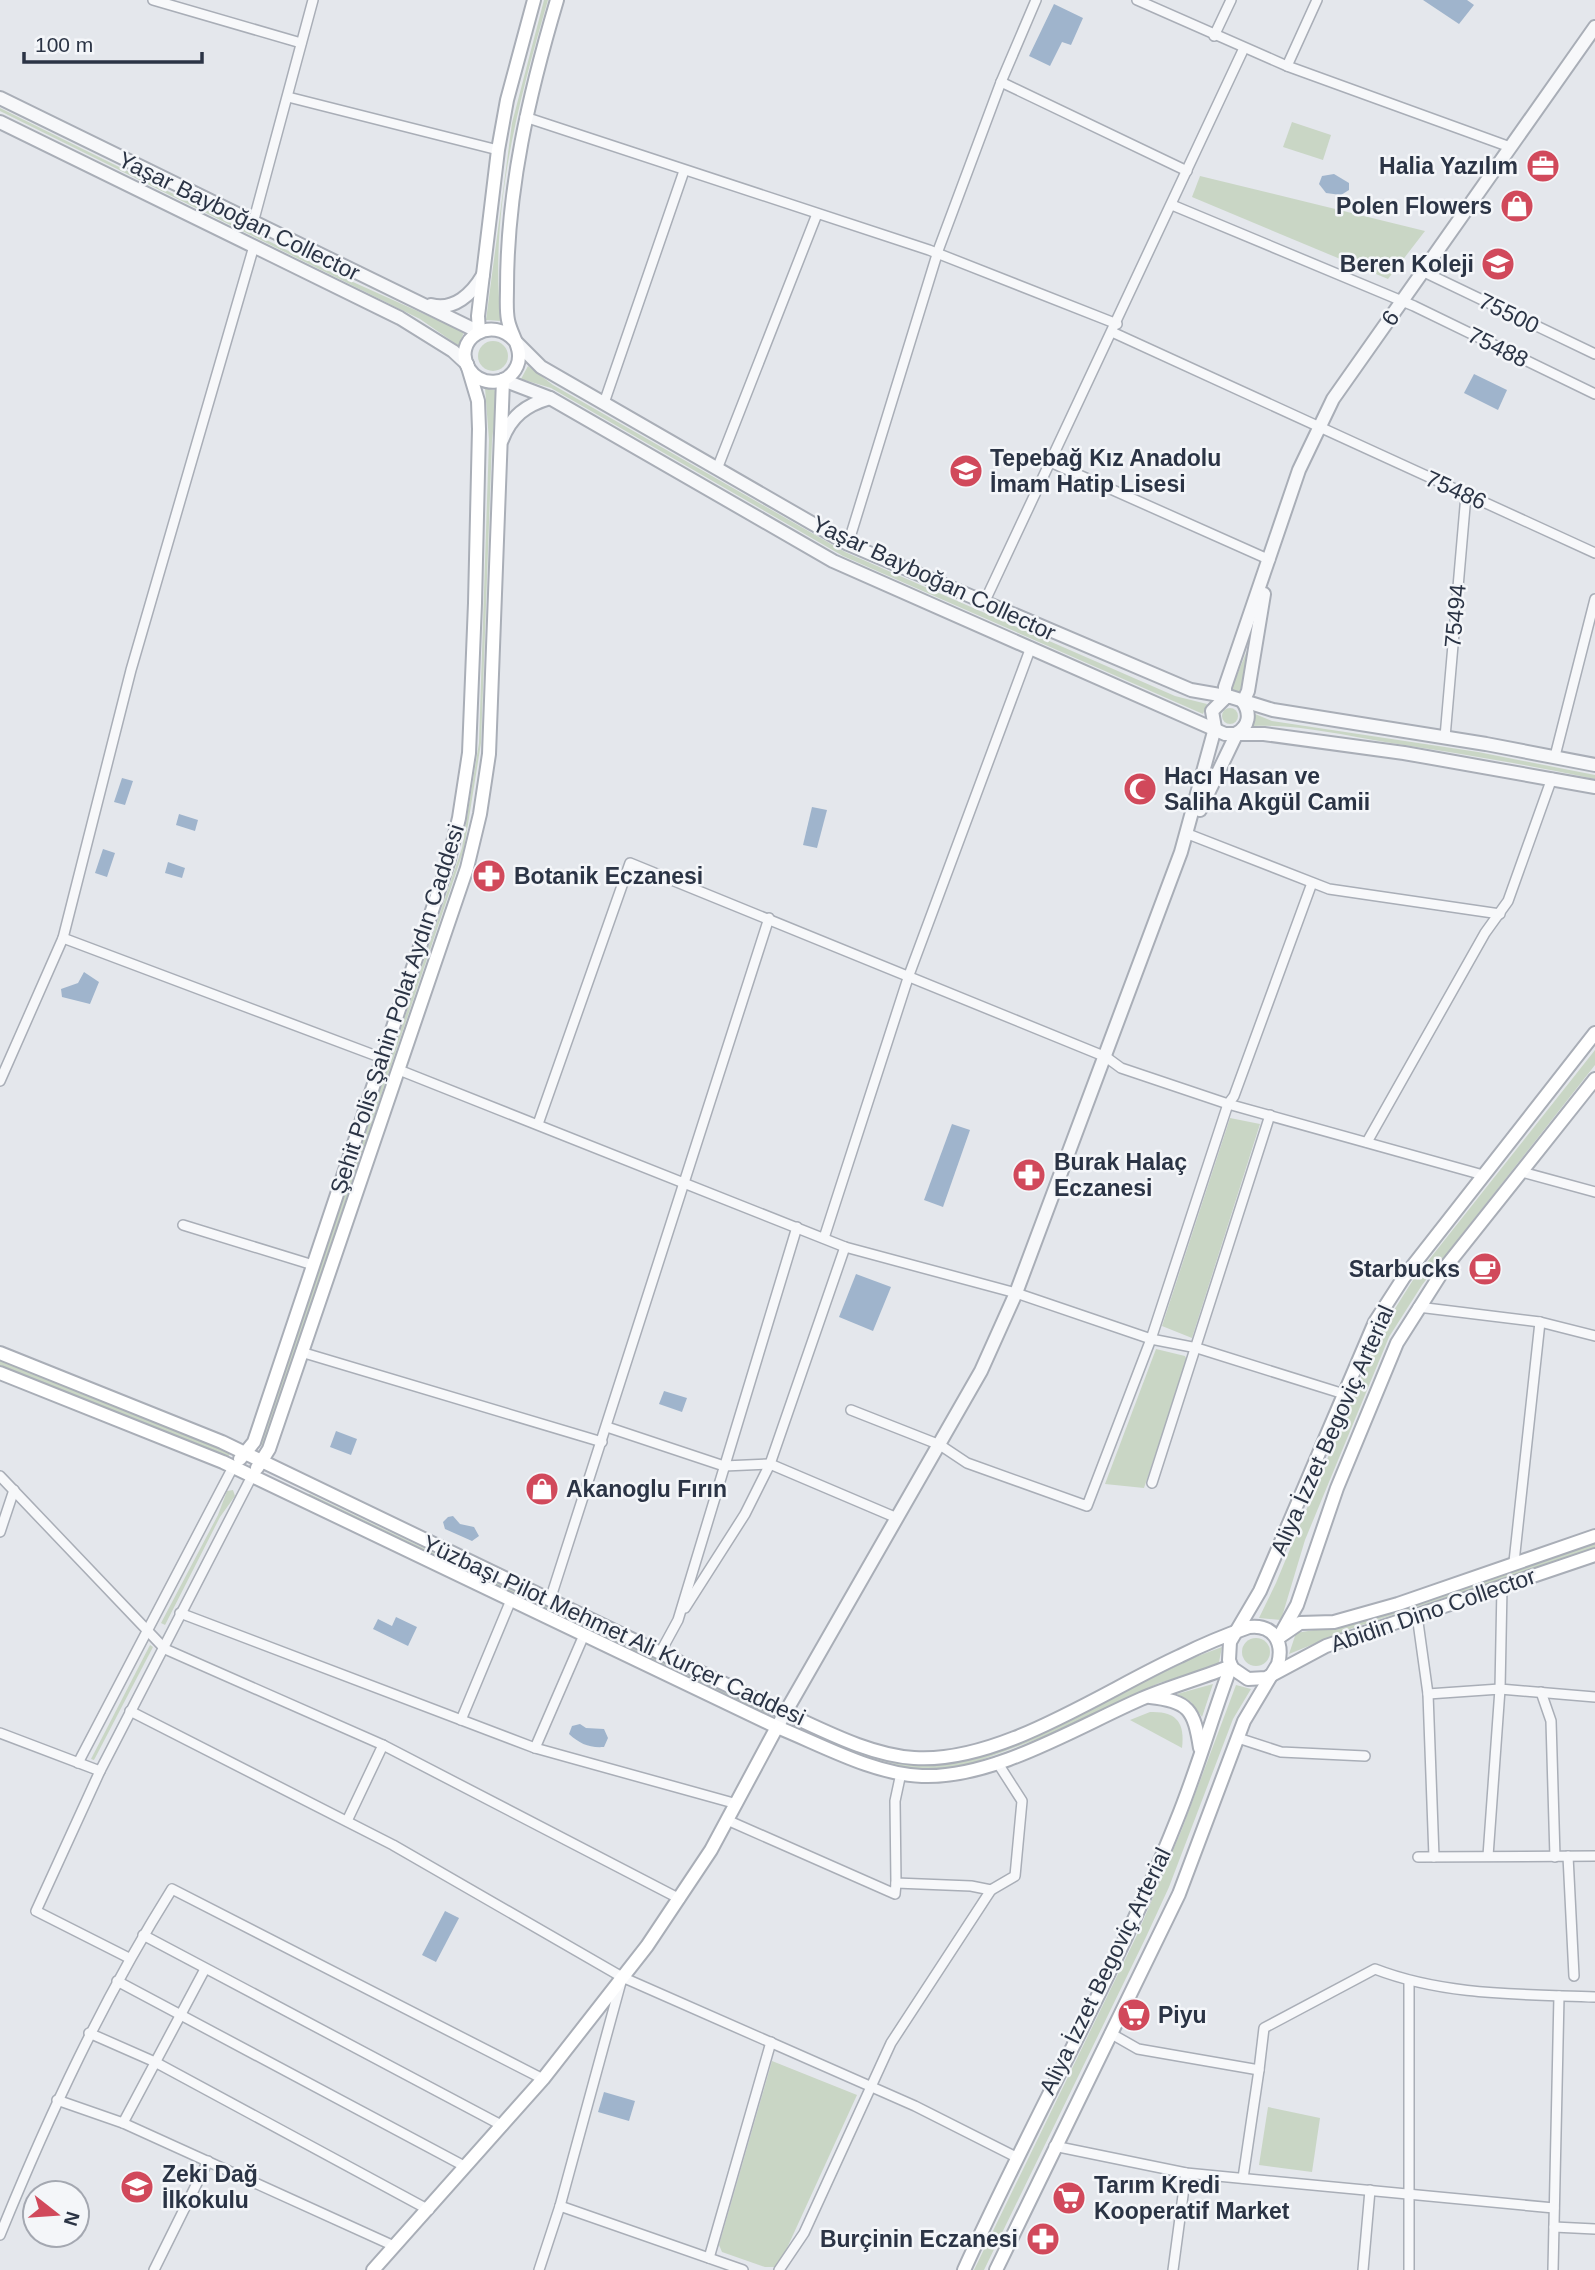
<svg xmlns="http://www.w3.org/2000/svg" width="1595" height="2270" font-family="Helvetica,sans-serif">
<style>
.green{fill:#c9d6c5}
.water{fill:#9fb4cc}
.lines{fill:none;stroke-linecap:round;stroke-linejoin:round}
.minor-casing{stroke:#a9aeb7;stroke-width:12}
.tertiary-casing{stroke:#a9aeb7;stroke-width:16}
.secondary-casing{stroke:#a9aeb7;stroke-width:16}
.minor{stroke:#f7f8fa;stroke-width:9}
.tertiary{stroke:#f7f8fa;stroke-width:12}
.secondary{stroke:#fff;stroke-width:12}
.labels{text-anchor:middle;stroke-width:5;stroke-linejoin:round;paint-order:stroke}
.poi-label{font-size:23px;font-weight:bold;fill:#2b3445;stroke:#f4f6f9;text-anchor:start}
.street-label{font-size:23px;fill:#2b3445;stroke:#f4f6f9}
</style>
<rect width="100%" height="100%" fill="#e4e7ec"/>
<!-- green -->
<g class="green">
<path d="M544 0H548C518 103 489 212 501 321L486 320 512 123Z"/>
<polygon points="0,108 333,273 464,332 459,346 420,319 0,111"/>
<polygon points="1292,122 1331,135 1323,160 1283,147"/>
<polygon points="1200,176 1425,231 1388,279 1192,197"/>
<circle cx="493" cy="356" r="15"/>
<polygon points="528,366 553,385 845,552 1175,696 1207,704 1203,714 843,556 551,388 521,379"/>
<polygon points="485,388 498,391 492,440 481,743 464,849 263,1446 260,1445 462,848 479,743 489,440"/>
<polygon points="1248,648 1242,694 1231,690"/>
<circle cx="1230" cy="716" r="8"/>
<path d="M1255 714 1272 721 1478 752 1595 775V779C1526 764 1455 753 1385 742 1342 735 1296 724 1253 726Z"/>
<polygon points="1595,1050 1595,1065 1422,1285 1389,1337 1305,1540 1281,1620 1259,1618 1276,1583 1379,1334 1413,1280"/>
<polygon points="1230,1118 1260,1124 1192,1338 1162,1326"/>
<polygon points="1156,1349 1185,1356 1187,1360 1144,1488 1105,1484"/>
<polygon points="0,1360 231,1452 228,1457 0,1365"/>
<polygon points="233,1490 235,1496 220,1517 165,1625 161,1623 218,1515 227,1491"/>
<polygon points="304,1494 310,1494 768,1712 766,1715"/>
<path d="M1595 1544V1548L1353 1628 1289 1654 1296 1633C1403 1617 1493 1575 1595 1544Z"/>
<circle cx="1256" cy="1652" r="14"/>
<polygon points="150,1645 153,1647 94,1760 91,1759"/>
<polygon points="1222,1647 1218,1667 1159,1683 1043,1737 973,1763 940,1769 913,1769 867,1757 801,1728 867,1754 913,1765 972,1759 1042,1732 1190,1659"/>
<polygon points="1213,1684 1202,1717 1191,1702 1177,1694"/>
<polygon points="1236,1685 1251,1689 1233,1719 1169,1887 1146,1937 984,2270 974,2270 1137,1935 1182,1829"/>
<path d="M1150 1712C1177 1711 1185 1723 1182 1748L1130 1720Z"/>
<polygon points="772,2061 857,2095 782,2259 776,2267 765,2267 722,2252 719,2245"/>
<polygon points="1268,2107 1320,2118 1312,2172 1259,2165"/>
</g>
<!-- water -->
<g class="water">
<polygon points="1423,0 1467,0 1474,5 1459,24"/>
<polygon points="1054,4 1083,18 1071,45 1062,42 1050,66 1029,56"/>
<polygon points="1334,174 1349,183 1349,190 1341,195 1326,193 1319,184 1322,176"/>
<polygon points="1474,374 1507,390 1498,410 1464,393"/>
<polygon points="122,778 133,781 125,805 114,802"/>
<polygon points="812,807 827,810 817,848 803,845"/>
<polygon points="179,814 198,820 195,831 176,825"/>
<polygon points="103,849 115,853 107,877 95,873"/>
<polygon points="168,862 185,868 182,878 165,873"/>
<polygon points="84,972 99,982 90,1004 62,997 61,989 78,983"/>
<polygon points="952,1124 970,1130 943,1207 924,1200"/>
<polygon points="856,1274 891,1287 873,1331 839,1317"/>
<polygon points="664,1391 687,1398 682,1412 659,1404"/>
<polygon points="336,1431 357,1439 351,1455 330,1447"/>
<polygon points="453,1516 460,1524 474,1527 479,1536 472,1541 445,1529 443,1522 448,1517"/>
<polygon points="396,1617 417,1627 408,1646 373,1629 378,1619 392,1626"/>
<path d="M580 1724 586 1728 604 1729 608 1738 604 1747C589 1748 580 1744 569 1734L572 1726Z"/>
<polygon points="445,1911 459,1918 436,1962 422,1955"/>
<polygon points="604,2092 635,2101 629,2121 598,2112"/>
</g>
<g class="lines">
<defs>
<g id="minor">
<polyline points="153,0 301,43"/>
<polyline points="1137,0 1287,66 1510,147"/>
<polyline points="1214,36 1231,0"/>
<polyline points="1287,66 1317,0"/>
<polyline points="1001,82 1187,171"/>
<polyline points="288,97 498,150"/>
<polyline points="525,117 929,250 1117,324"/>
<polyline points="1172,205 1414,306 1595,394"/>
<polyline points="253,223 313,0"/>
<polyline points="1424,272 1595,354"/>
<polyline points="1112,332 1595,553"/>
<polyline points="604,403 684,171"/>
<polyline points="1050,462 1270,560"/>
<polyline points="717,469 817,214"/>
<polyline points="848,544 939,248 1001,82 1036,0"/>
<polyline points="984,603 1244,48"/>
<polyline points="1445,737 1466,495"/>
<polyline points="1555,756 1595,599"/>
<polyline points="1188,834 1329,889 1500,914"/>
<polyline points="63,938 382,1058"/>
<polyline points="399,1070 845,1247 1016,1293 1151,1339 1197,1348 1344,1394"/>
<polyline points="0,1081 63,938 131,670 254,246"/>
<polyline points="538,1124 630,863 1106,1057 1121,1068 1228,1104 1483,1175"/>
<polyline points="1367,1142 1485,933 1508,901 1552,778"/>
<polyline points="1522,1172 1595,1192"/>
<polyline points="183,1225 313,1265"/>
<polyline points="824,1238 909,975 1031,647"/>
<polyline points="1418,1307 1540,1322 1595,1336"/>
<polyline points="301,1352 602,1442"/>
<polyline points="851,1410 940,1445 967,1463 1087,1506 1151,1339 1228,1104 1234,1096 1312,883"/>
<polyline points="607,1427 724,1466 770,1464 897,1518"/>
<polyline points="0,1476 165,1649 383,1745 680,1899"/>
<polyline points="1152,1483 1270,1115"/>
<polyline points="0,1532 14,1490"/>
<polyline points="1514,1562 1540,1322"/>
<polyline points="1502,1587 1500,1689 1595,1697"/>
<polyline points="550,1600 769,918"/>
<polyline points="685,1608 745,1514 770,1464 845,1247"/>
<polyline points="180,1613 535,1748 737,1804"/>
<polyline points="1417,1615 1428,1694 1434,1857"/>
<polyline points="660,1653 678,1620 797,1227"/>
<polyline points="1541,1692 1551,1721 1555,1857"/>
<polyline points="1428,1694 1500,1689 1488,1856"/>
<polyline points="130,1711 393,1845 622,1977 915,2106 1016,2157"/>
<polyline points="461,1720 511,1600"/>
<polyline points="0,1733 100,1771"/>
<polyline points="1238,1738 1281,1752 1365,1756"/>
<polyline points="535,1748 584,1635"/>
<polyline points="78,1763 233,1467"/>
<polyline points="901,1773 895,1801 896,1883 971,1886 991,1890 1015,1876 1022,1801 997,1762"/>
<polyline points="727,1820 895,1894 896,1883"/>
<polyline points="347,1821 383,1745"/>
<polyline points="1568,1856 1574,1976"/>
<polyline points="1418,1857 1595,1856"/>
<polyline points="143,1935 503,2126"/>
<polyline points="129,1958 36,1911 100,1771 252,1476"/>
<polyline points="117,1981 466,2167"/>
<polyline points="89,2033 155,2062 429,2210"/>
<path d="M1110 2033 1138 2049 1259 2070 1264 2028 1375 1969C1445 1996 1521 1994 1595 1997"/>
<polyline points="57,2100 123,2123 394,2246"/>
<polyline points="123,2123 205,1969"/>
<polyline points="1054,2146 1186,2173 1554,2208"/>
<polyline points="1243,2178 1259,2070"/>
<polyline points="560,2206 743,2270"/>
<polyline points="1554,2227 1595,2229"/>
<path d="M0 2235C49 2115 103 1999 172 1889L543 2079"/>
<polyline points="709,2258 771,2042"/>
<polyline points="154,2270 208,2161"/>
<polyline points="539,2270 560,2206 621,1982"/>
<polyline points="779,2270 804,2233 891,2043 991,1890"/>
<polyline points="1173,2270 1186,2173"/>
<polyline points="1363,2270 1370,2190"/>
<polyline points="1409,2270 1409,1982"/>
<polyline points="1553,2270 1559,1996"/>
</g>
<g id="tertiary">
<polyline points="0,98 479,332"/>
<polyline points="0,122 400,318 453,351 467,364"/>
<path d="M431 305C454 311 472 294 483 275"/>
<polyline points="516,342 541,367 848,544 1191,690 1231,697 1273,710 1486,744 1595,765"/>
<polyline points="503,380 550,398 833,561 1225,734 1264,734 1404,753 1595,787"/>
<path d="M502 440C511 416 526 405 550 398"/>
<polyline points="1225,698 1225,687 1299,470 1333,399 1595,27"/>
<polyline points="1243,702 1248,691 1264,594"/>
<path d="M1200 810 1237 733C1249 726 1251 714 1243 702"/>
<polyline points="777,1727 981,1371 1016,1293 1181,852 1215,728 1212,711 1225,698"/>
</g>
<g id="secondary">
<polyline points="479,332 478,316 498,150 507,100 534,0"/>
<path d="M516 342C492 313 451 340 469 369 481 387 508 386 517 366 524 350 511 336 508 320 506 310 507 299 507 288 507 189 529 94 557 0"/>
<polyline points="1595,1033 1404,1277 1375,1322 1260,1591 1230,1642 1229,1660 1232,1668 1248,1679 1266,1678 1326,1646 1595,1555"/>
<path d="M0 1353 222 1442 783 1712C823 1730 869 1755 914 1758 1000 1764 1103 1691 1180 1656 1202 1645 1226 1635 1249 1627 1273 1624 1284 1642 1278 1664L1244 1721 1179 1894 996 2270"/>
<path d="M0 1373 223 1462 777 1727C822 1745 873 1774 922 1776 993 1779 1077 1727 1141 1699 1171 1686 1202 1678 1231 1666"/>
<polyline points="240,1459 254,1442 448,863 459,818 469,753 475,603 479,429 478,401 467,364"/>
<polyline points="257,1468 269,1449 467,868 480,814 489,754 503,380"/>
<polyline points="1281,1636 1300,1623 1334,1622 1398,1604 1595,1536"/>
<polyline points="1278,1639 1297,1605 1337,1488 1397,1343 1444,1269 1595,1079"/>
<path d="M1150 1697C1189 1701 1194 1710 1200 1748"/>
<polyline points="373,2270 543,2079 647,1946 711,1850 777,1727"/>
<path d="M964 2270C1032 2120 1115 1975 1176 1822 1197 1771 1212 1717 1231 1666"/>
</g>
</defs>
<!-- minor casing -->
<use href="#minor" class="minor-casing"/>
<!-- tertiary casing -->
<use href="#tertiary" class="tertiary-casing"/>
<!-- secondary casing -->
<use href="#secondary" class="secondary-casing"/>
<!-- minor -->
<use href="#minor" class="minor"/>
<!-- tertiary -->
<use href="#tertiary" class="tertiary"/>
<!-- secondary -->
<use href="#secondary" class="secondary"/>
</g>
<!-- icons -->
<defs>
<symbol id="office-disc" viewBox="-11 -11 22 22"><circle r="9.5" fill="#d1495b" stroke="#f4f6f9"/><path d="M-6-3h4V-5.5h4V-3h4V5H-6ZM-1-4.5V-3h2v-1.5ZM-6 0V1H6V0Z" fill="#fff"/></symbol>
<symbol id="shop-disc" viewBox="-11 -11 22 22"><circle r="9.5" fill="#d1495b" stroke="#f4f6f9"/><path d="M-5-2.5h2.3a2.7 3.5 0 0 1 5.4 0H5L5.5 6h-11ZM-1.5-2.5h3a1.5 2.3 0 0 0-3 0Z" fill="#fff"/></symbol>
<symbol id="school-disc" viewBox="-11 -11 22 22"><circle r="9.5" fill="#d1495b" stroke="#f4f6f9"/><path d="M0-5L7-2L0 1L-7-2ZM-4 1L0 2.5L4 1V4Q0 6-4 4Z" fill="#fff"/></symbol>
<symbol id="mosque-disc" viewBox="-11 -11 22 22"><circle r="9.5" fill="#d1495b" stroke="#f4f6f9"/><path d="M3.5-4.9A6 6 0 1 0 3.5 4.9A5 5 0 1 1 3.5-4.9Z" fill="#fff"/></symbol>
<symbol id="pharmacy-disc" viewBox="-11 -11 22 22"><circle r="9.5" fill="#d1495b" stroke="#f4f6f9"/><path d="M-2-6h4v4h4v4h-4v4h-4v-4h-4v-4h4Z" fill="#fff"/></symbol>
<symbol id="cafe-disc" viewBox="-11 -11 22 22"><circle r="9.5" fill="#d1495b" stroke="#f4f6f9"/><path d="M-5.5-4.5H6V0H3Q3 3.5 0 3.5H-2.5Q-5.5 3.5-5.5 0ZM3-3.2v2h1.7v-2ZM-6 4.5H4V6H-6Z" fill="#fff"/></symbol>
<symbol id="supermarket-disc" viewBox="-11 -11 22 22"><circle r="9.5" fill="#d1495b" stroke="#f4f6f9"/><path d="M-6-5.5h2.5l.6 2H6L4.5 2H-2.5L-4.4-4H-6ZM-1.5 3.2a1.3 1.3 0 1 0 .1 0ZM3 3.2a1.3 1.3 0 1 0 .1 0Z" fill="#fff"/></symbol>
</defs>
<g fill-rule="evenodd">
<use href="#office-disc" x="1524" y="147" width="38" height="38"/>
<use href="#shop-disc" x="1498" y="187" width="38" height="38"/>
<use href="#school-disc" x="1479" y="245" width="38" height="38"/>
<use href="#school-disc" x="947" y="452" width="38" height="38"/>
<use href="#mosque-disc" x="1121" y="770" width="38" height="38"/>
<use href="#pharmacy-disc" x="470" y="857" width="38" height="38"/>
<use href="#pharmacy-disc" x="1010" y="1156" width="38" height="38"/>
<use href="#cafe-disc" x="1466" y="1250" width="38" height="38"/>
<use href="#shop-disc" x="523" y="1470" width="38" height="38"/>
<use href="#supermarket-disc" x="1115" y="1996" width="38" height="38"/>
<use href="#school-disc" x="118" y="2168" width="38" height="38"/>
<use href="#supermarket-disc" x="1050" y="2179" width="38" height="38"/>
<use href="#pharmacy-disc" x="1024" y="2220" width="38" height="38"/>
</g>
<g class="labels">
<!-- poi labels -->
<g class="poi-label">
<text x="1518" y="174" text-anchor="end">Halia Yazılım</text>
<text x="1492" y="214" text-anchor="end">Polen Flowers</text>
<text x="1474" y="272" text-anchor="end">Beren Koleji</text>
<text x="990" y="466">Tepebağ Kız Anadolu<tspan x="990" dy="26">İmam Hatip Lisesi</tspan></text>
<text x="1164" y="784">Hacı Hasan ve<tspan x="1164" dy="26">Saliha Akgül Camii</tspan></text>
<text x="514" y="884">Botanik Eczanesi</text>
<text x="1054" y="1170">Burak Halaç<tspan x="1054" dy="26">Eczanesi</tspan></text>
<text x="1460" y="1277" text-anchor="end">Starbucks</text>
<text x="566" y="1497">Akanoglu Fırın</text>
<text x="1158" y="2023">Piyu</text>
<text x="162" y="2182">Zeki Dağ<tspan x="162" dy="26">İlkokulu</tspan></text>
<text x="1094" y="2193">Tarım Kredi<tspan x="1094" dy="26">Kooperatif Market</tspan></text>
<text x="1018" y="2247" text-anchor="end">Burçinin Eczanesi</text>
</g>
<!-- street labels -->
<g class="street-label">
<text transform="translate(239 216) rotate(26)" y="8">Yaşar Bayboğan Collector</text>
<text transform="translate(1509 313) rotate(26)" y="8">75500</text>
<text transform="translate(1390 318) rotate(-55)" y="8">6</text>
<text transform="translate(1498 347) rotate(26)" y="8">75488</text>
<text transform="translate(1456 490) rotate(24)" y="8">75486</text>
<text transform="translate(934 578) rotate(25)" y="8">Yaşar Bayboğan Collector</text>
<text transform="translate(1455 616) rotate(-85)" y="8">75494</text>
<text transform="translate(397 1009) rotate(-72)" y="8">Şehit Polis Şahin Polat Aydın Caddesi</text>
<text transform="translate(1332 1430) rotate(-66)" y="8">Aliya İzzet Begoviç Arterial</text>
<text transform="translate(1433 1610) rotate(-19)" y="8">Abidin Dino Collector</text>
<text transform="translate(614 1630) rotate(25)" y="8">Yüzbaşı Pilot Mehmet Ali Kurçer Caddesi</text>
<text transform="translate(1105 1971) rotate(-64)" y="8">Aliya İzzet Begoviç Arterial</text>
</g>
</g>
<!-- north arrow -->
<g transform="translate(56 2214) rotate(107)"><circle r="33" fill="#f4f6f9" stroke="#a4a8b1" stroke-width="2"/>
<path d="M0-5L12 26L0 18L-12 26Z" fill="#d1495b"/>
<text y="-10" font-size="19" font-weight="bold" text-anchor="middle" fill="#2b3445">N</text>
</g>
<!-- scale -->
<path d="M24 52v10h178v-10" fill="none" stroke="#2b3445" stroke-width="3.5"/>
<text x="35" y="52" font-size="21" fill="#2b3445" stroke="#f4f6f9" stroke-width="5" paint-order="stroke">100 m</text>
</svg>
